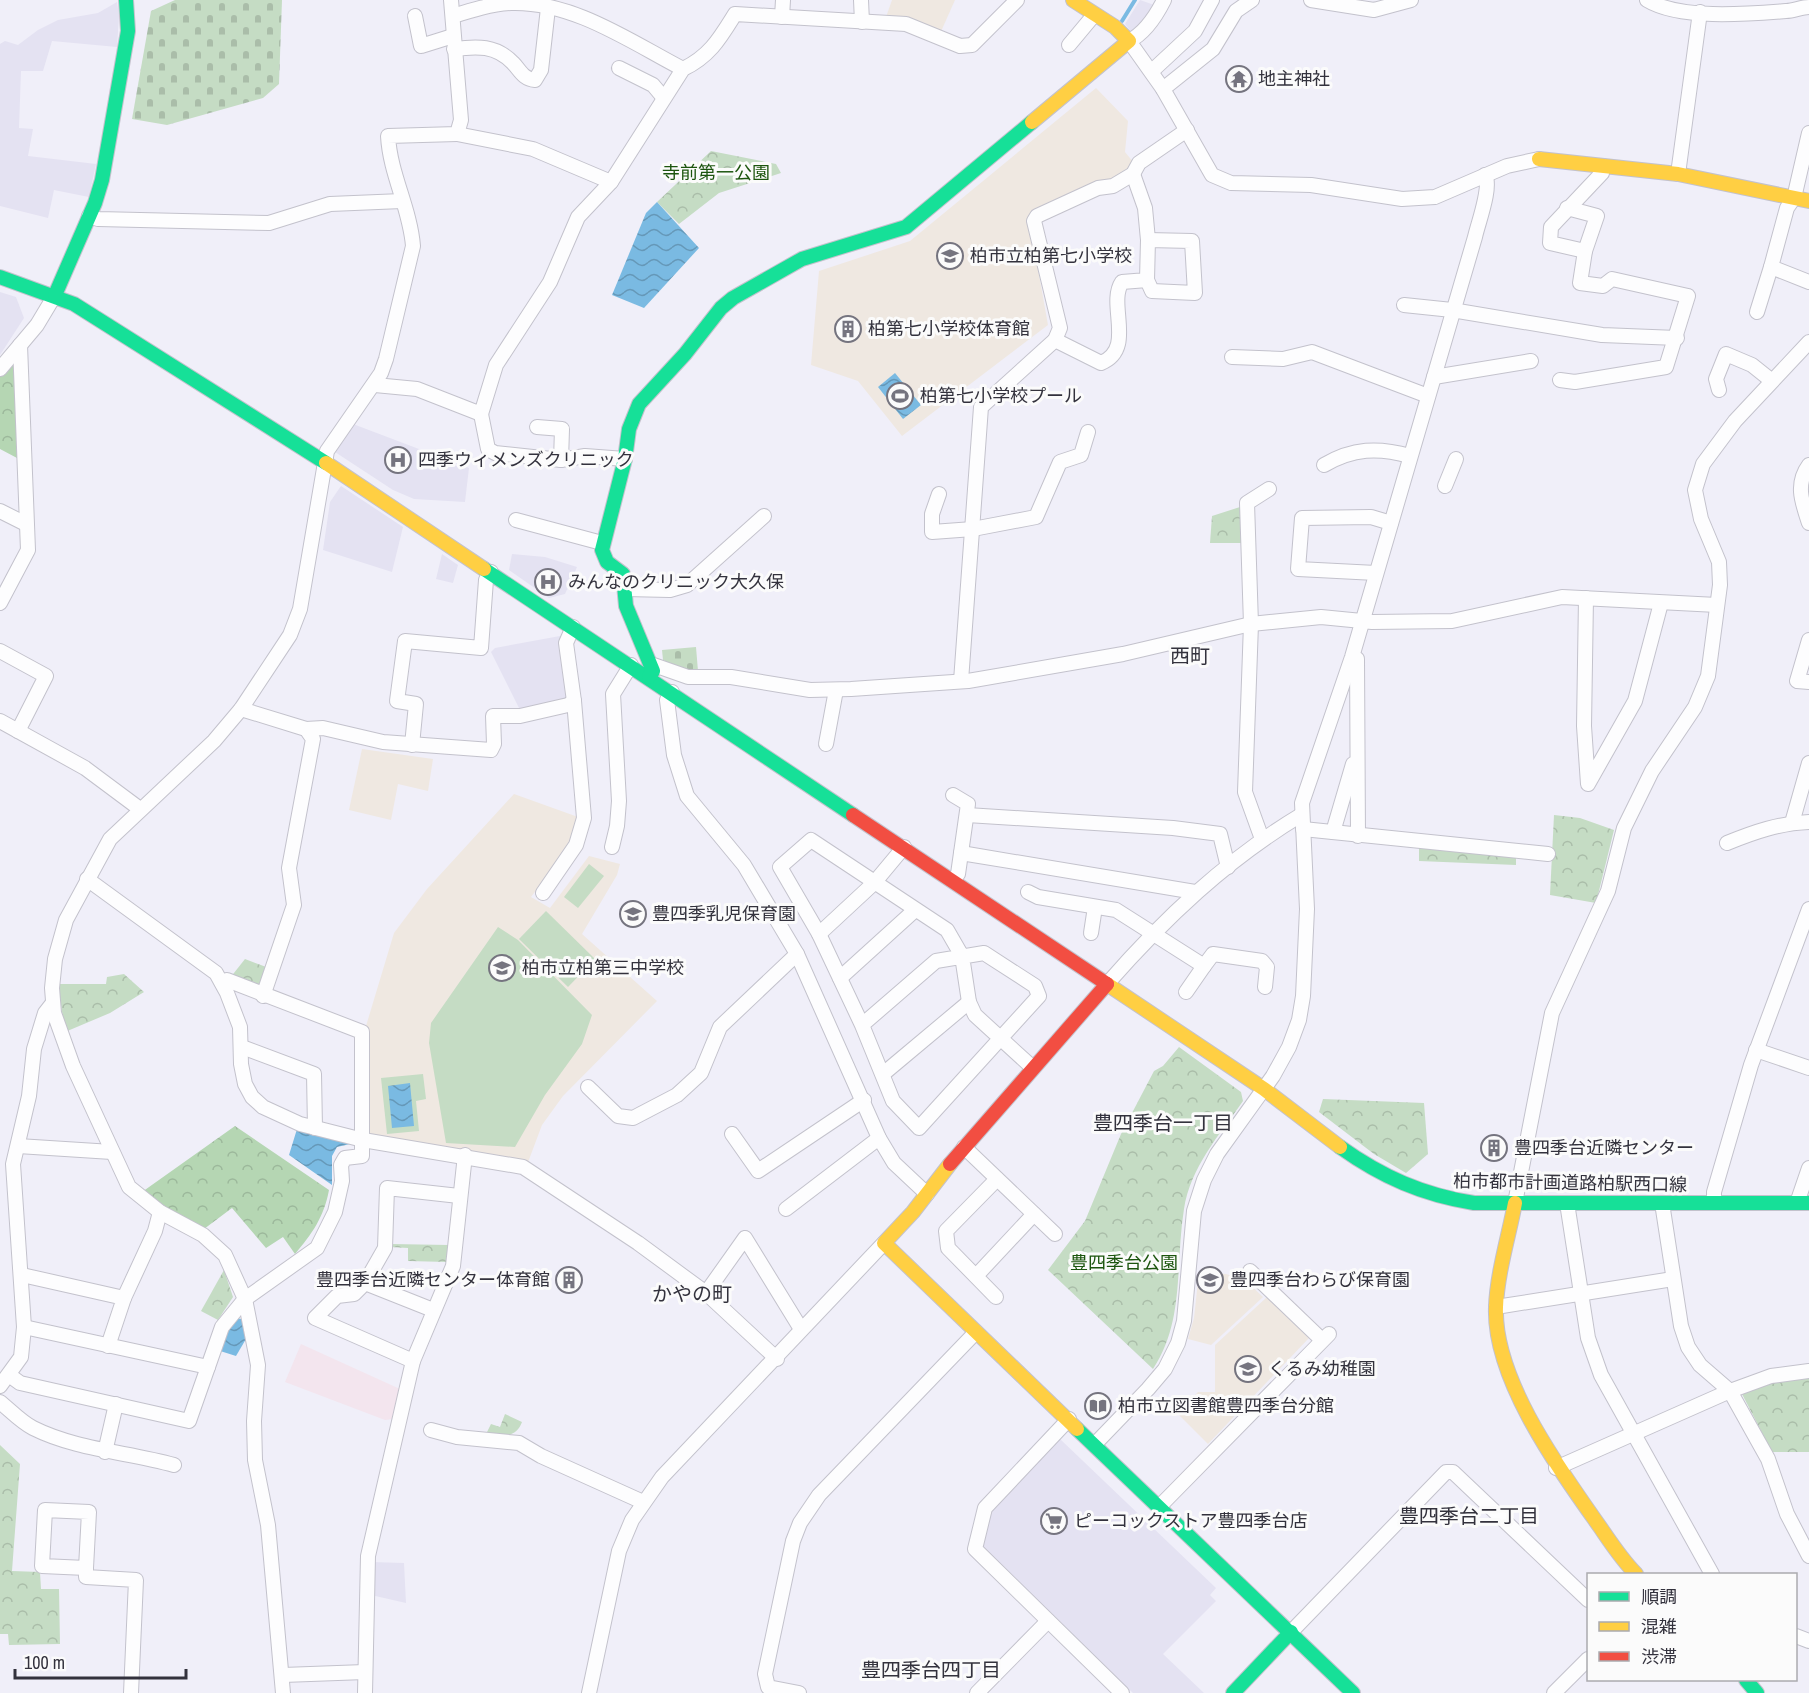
<svg xmlns="http://www.w3.org/2000/svg" width="1809" height="1693" font-family="'Archivo Narrow','Noto Sans JP',sans-serif">
<style>
.built{fill:#e4e2f2}
.industrial{fill:#f3e5ee}
.education{fill:#efe8e1}
.grass{fill:#c5dcc4}
.forest{fill:url(#forest-crowns)}
.cemetery{fill:url(#cemetery-stones)}
.park{fill:url(#park-crowns)}
.water{fill:url(#water-waves)}
.lines{fill:none;stroke-linecap:round;stroke-linejoin:round}
.stream{stroke:#7abae2;stroke-width:4}
.street-casing{stroke:#c3c2cc;stroke-width:16}
.fast-casing{stroke:#c3c2cc;stroke-width:16}
.slow-casing{stroke:#c3c2cc;stroke-width:16}
.jam-casing{stroke:#c3c2cc;stroke-width:16}
.street{stroke:#fdfdfe;stroke-width:14}
.fast{stroke:#16e098;stroke-width:14}
.slow{stroke:#ffcf43;stroke-width:14}
.jam{stroke:#f24e42;stroke-width:14}
.labels{text-anchor:middle;stroke-width:6;stroke-linejoin:round;paint-order:stroke}
.poi-label{font-size:18px;fill:#33323d;stroke:#fbfbfb;text-anchor:start}
.park-label{font-size:18px;fill:#1c550e;stroke:#fbfbfb}
.street-label{font-size:18px;fill:#33323d;stroke:#fbfbfb}
.neighbourhood-label{font-size:20px;fill:#33323d;stroke:#fbfbfb}
</style>
<defs>
<pattern id="forest-crowns" width="20" height="18" patternUnits="userSpaceOnUse" patternTransform="scale(1.5)"><rect width="20" height="18" fill="#b5d6b3"/><path d="M2 6a3 3 0 1 1 6 0M12 15a3 3 0 1 1 6 0" fill="none" stroke="#9cb89b"/></pattern>
<pattern id="cemetery-stones" width="16" height="16" patternUnits="userSpaceOnUse" patternTransform="scale(1.5)"><rect width="16" height="16" fill="#c5dcc4"/><path d="M2 7V4a2 2 0 0 1 4 0v3zM10 15v-3a2 2 0 0 1 4 0v3z" fill="#aabda9"/></pattern>
<pattern id="park-crowns" width="20" height="18" patternUnits="userSpaceOnUse" patternTransform="scale(1.5)"><rect width="20" height="18" fill="#c5dcc4"/><path d="M2 6a3 3 0 1 1 6 0M12 15a3 3 0 1 1 6 0" fill="none" stroke="#aabda9"/></pattern>
<pattern id="water-waves" width="16" height="10" patternUnits="userSpaceOnUse" patternTransform="scale(1.5)"><rect width="16" height="10" fill="#7abae2"/><path d="M0 5q4-4 8 0t8 0" fill="none" stroke="#6598b8"/></pattern>
</defs>
<rect width="100%" height="100%" fill="#f0eff9"/>
<!-- built -->
<g class="built">
<polygon points="1140,0 1157,6 1134,35 1125,24"/>
<polygon points="117,2 119,16 117,47 52,41 43,71 21,71 19,128 33,129 28,156 96,164 89,197 54,190 48,218 0,206 0,44 5,41 18,45 38,30 58,20 98,13"/>
<polygon points="0,292 16,297 24,318 0,355"/>
<polygon points="353,424 469,468 465,502 414,499 393,490 335,452"/>
<polygon points="341,486 403,527 392,572 323,550 330,502"/>
<polygon points="442,554 458,565 453,583 436,579"/>
<polygon points="512,554 545,557 577,567 565,594 549,598 509,570"/>
<polygon points="560,636 569,697 565,702 522,714 491,652 495,648"/>
<polygon points="1060,1439 1216,1588 1210,1595 1216,1601 1163,1654 1204,1693 1133,1693 983,1552 982,1543 994,1507"/>
<polygon points="371,1562 404,1563 406,1603 371,1595"/>
</g>
<!-- industrial -->
<polygon class="industrial" points="301,1344 400,1389 393,1419 385,1420 285,1382"/>
<!-- education -->
<g class="education">
<polygon points="892,0 955,0 939,36 886,17"/>
<polygon points="1096,88 1128,121 1125,152 1134,163 1124,176 1029,219 1048,325 902,436 858,381 811,365 819,271 910,241"/>
<polygon points="362,749 433,759 428,791 398,784 391,820 349,810"/>
<polygon points="514,794 578,817 571,845 531,897 550,908 589,856 620,864 617,875 582,934 657,1001 563,1096 542,1125 527,1165 369,1136 366,1026 394,933 427,889"/>
<polygon points="1199,1272 1226,1274 1245,1280 1263,1297 1211,1345 1188,1339 1194,1318"/>
<polygon points="1267,1297 1309,1338 1208,1444 1177,1413 1198,1392 1215,1392 1215,1345"/>
</g>
<!-- grass -->
<g class="grass">
<polygon points="589,864 604,876 578,908 564,897"/>
<polygon points="546,911 595,959 568,987 519,939"/>
<polygon points="498,927 518,940 592,1015 582,1044 545,1095 515,1147 446,1143 429,1043 431,1023"/>
<polygon points="423,1074 426,1099 416,1101 419,1131 387,1134 381,1078"/>
</g>
<!-- forest -->
<g class="forest">
<polygon points="19,357 15,372 17,458 0,449 0,377"/>
<path d="M235 1126 329 1190C324 1217 312 1234 295 1254L283 1237 266 1248 232 1208 204 1229 160 1205 142 1192Z"/>
</g>
<!-- cemetery -->
<g class="cemetery">
<polygon points="175,0 282,0 279,84 263,98 167,125 132,119 151,11"/>
<polygon points="696,647 698,671 689,672 663,660 662,650"/>
</g>
<!-- park -->
<g class="park">
<polygon points="711,151 776,164 781,173 719,193 679,224 657,202"/>
<polygon points="1240,507 1241,543 1210,543 1212,516"/>
<polygon points="1554,815 1580,818 1614,830 1596,903 1550,895"/>
<polygon points="1419,845 1516,854 1516,865 1419,861"/>
<polygon points="245,959 269,968 263,986 230,978"/>
<polygon points="124,974 144,992 110,1013 65,1032 58,984 106,984 107,977"/>
<path d="M1179 1047 1241 1092 1243 1101C1220 1134 1190 1168 1184 1209 1175 1264 1185 1321 1153 1369L1048 1270 1085 1221 1121 1134 1154 1071 1163 1066Z"/>
<polygon points="1323,1099 1424,1103 1428,1154 1406,1173 1374,1154 1319,1112"/>
<polygon points="391,1244 449,1245 447,1262 408,1261 408,1248 390,1247"/>
<polygon points="224,1270 233,1297 218,1320 201,1311"/>
<polygon points="1809,1376 1809,1452 1772,1452 1742,1394 1788,1377"/>
<path d="M505 1414 522 1422C516 1439 500 1436 485 1436L491 1424 500 1427Z"/>
<polygon points="0,1445 20,1464 12,1571 40,1572 41,1589 59,1589 60,1644 9,1645 8,1634 0,1634"/>
</g>
<!-- water -->
<g class="water">
<polygon points="657,202 699,248 644,308 612,295 646,213"/>
<polygon points="895,373 921,405 903,419 878,387"/>
<polygon points="410,1083 414,1126 392,1128 388,1086"/>
<polygon points="297,1129 350,1144 337,1147 332,1156 332,1185 289,1155"/>
<polygon points="233,1317 245,1320 246,1339 236,1356 217,1350"/>
</g>
<g class="lines">
<!-- stream -->
<polyline class="stream" points="1122,21 1135,0"/>
<defs>
<g id="street">
<polyline points="861,0 862,22"/>
<path d="M1164 0C1156 16 1145 33 1129 41L1163 89 1212 175 1231 183 1311 185 1402 199 1435 197 1507 166 1539 159"/>
<polyline points="1311,0 1374,10 1411,0"/>
<path d="M1647 0C1680 20 1748 14 1786 11 1794 11 1801 7 1809 7"/>
<polyline points="415,16 421,46 453,36"/>
<path d="M453 16C472 10 491 4 511 3 573 1 631 42 683 69"/>
<polyline points="782,17 783,0"/>
<polyline points="1069,45 1094,15"/>
<path d="M454 49C477 46 496 45 513 63 520 70 523 79 535 80L541 70 548 8"/>
<polyline points="619,68 653,85 663,97"/>
<polyline points="1152,71 1195,31 1212,0"/>
<polyline points="1163,89 1213,49 1236,11 1252,0"/>
<polyline points="1809,133 1794,198 1787,208 1771,267 1809,282"/>
<polyline points="457,134 533,149 611,182"/>
<polyline points="1133,174 1145,208 1148,240"/>
<polyline points="1678,174 1700,12"/>
<polyline points="89,216 98,219 269,223 330,204 402,201"/>
<polyline points="1585,251 1550,243 1551,227 1602,173 1603,166"/>
<polyline points="1404,305 1452,310 1602,335 1677,338"/>
<polyline points="1757,312 1771,267"/>
<path d="M1055 340 1101 363C1136 349 1107 304 1122 282L1147 280 1152 291 1195 293 1192 241 1148 240 1147 280"/>
<polyline points="1232,357 1283,359 1312,352 1428,396"/>
<polyline points="0,369 37,325 55,295"/>
<polyline points="1434,377 1531,361"/>
<polyline points="1560,380 1575,382 1666,367 1688,296 1612,279 1603,286 1580,283 1585,251 1597,216 1567,208"/>
<path d="M375 385 417 389 481 414 496 365 550 282 578 217 611 182 683 69C710 56 720 38 735 14L906 24 960 46 972 45 1017 0"/>
<polyline points="1719,390 1716,379 1726,354 1752,365 1772,381"/>
<polyline points="481,414 488,449 495,453 561,460 585,456 625,459"/>
<polyline points="537,427 562,429 561,460"/>
<path d="M1324 465C1353 448 1378 447 1410 456"/>
<path d="M1809 465C1795 484 1802 502 1809 523"/>
<polyline points="1445,486 1456,459"/>
<polyline points="939,494 932,514 932,532 973,529 1036,517 1060,462 1081,455 1088,432"/>
<polyline points="0,511 26,524"/>
<polyline points="516,520 602,543"/>
<polyline points="1376,573 1298,569 1302,518 1371,517 1391,523"/>
<polyline points="625,589 670,590 687,585 764,516"/>
<polyline points="1586,598 1584,726 1588,784 1635,701 1661,603"/>
<polyline points="0,603 28,550 20,345"/>
<polyline points="1809,640 1797,681 1809,682"/>
<polyline points="0,651 46,676 18,731"/>
<polyline points="1353,657 1357,659 1358,836"/>
<polyline points="651,664 688,677 731,677 810,690 851,689 968,681 1123,654 1251,624 1321,617 1372,622 1452,621 1562,597 1717,605"/>
<polyline points="961,681 981,407 1055,340 1060,328 1034,221 1037,216 1098,188 1113,186 1133,174 1139,163 1187,130"/>
<polyline points="672,692 667,700 674,755 687,796 744,865 797,954 879,1138 894,1163 927,1194"/>
<polyline points="241,709 306,729 313,739 289,868 294,905 263,996"/>
<polyline points="0,721 85,768 140,809"/>
<polyline points="306,729 323,728 383,742 491,750 494,744 493,716 520,716 568,705 574,701"/>
<polyline points="826,744 836,690"/>
<polyline points="412,745 416,704 397,701 405,641 481,648 486,580 491,572"/>
<polyline points="953,795 968,804 958,874 953,880"/>
<polyline points="967,815 1173,828 1220,834 1228,867"/>
<polyline points="1792,823 1809,763"/>
<polyline points="1303,829 1548,854"/>
<polyline points="1333,832 1353,764"/>
<polyline points="1262,839 1245,792 1251,624 1247,503 1269,489"/>
<path d="M1727 843C1754 832 1780 823 1809 822"/>
<polyline points="612,847 617,826 619,801 613,694 631,665"/>
<polyline points="961,853 1195,892"/>
<polyline points="87,879 216,973 227,993 240,1027 241,1064 245,1084 252,1097 263,1107 300,1124 363,1140 523,1167 638,1243 706,1293 777,1359"/>
<polyline points="1028,892 1038,897 1116,910 1204,966 1213,954 1262,961 1267,967 1265,987"/>
<polyline points="543,893 576,845 584,818 574,701 566,643 573,627"/>
<polyline points="1091,933 1095,907"/>
<polyline points="819,934 874,883 904,847"/>
<polyline points="840,978 915,910"/>
<path d="M1107 984C1164 919 1226 860 1301 815"/>
<polyline points="1186,992 1204,966"/>
<polyline points="862,1025 936,961 984,953 1035,986 1039,996 919,1128 893,1101 862,1025 819,934 780,867 811,840 947,930 962,956 969,1002 975,1015 1033,1068"/>
<polyline points="242,1047 314,1074 315,1128"/>
<polyline points="1756,1050 1809,1068"/>
<polyline points="883,1074 969,1002"/>
<polyline points="588,1087 618,1116 633,1118 677,1095 701,1073 720,1027 797,954"/>
<polyline points="732,1134 758,1171 864,1100"/>
<polyline points="18,1146 112,1152"/>
<polyline points="964,1147 1055,1234"/>
<polyline points="1515,1203 1552,1013 1608,891 1624,828 1652,771 1695,707 1708,676 1720,585 1719,562 1701,519 1695,490 1703,464 1735,421 1809,342"/>
<polyline points="1567,1203 1588,1338 1601,1375 1712,1574"/>
<polyline points="1662,1203 1681,1326 1688,1347 1700,1365 1730,1391 1768,1459 1787,1514 1809,1556"/>
<polyline points="1714,1203 1714,1192 1751,1065 1809,909"/>
<polyline points="1797,1203 1809,1168"/>
<polyline points="786,1209 879,1138"/>
<polyline points="1250,1271 1322,1340"/>
<polyline points="22,1275 124,1298 108,1346"/>
<polyline points="976,1276 1034,1214"/>
<polyline points="365,1283 433,1310"/>
<polyline points="706,1293 745,1238 801,1329"/>
<polyline points="996,1297 948,1248 946,1231 997,1179"/>
<polyline points="124,1298 155,1231 160,1212"/>
<polyline points="1496,1307 1673,1279"/>
<polyline points="24,1327 208,1367"/>
<polyline points="413,1361 315,1318 337,1296 354,1294 365,1283 385,1248 387,1188 459,1196"/>
<polyline points="9,1375 20,1383 189,1421 222,1327 245,1299 317,1248 335,1212 342,1181 341,1165 345,1158 362,1156 362,1032 227,980 222,983"/>
<polyline points="0,1386 21,1357 24,1327 13,1164 29,1096 34,1049 45,1013 52,1004"/>
<path d="M0 1402C10 1410 21 1422 33 1428 77 1450 128 1452 174 1465"/>
<polyline points="1069,1419 985,1508 975,1549 1122,1693"/>
<polyline points="431,1430 457,1437 519,1443 541,1456 643,1502"/>
<path d="M1095 1444 1148 1389 1165 1369 1178 1343 1184 1321 1194 1211 1204 1180 1217 1154 1273 1076 1289 1047 1299 1020 1303 996 1307 909 1302 803 1352 657 1475 237C1478 223 1492 187 1485 175"/>
<polyline points="105,1452 116,1404"/>
<polyline points="1556,1468 1730,1391 1771,1376 1809,1371"/>
<polyline points="1159,1507 1329,1334"/>
<polyline points="86,1568 42,1566 45,1510 89,1512 86,1568 86,1577 136,1580 131,1693"/>
<polyline points="1291,1632 1446,1472 1453,1472 1588,1600"/>
<polyline points="1796,1636 1809,1641"/>
<polyline points="283,1675 365,1672"/>
<path d="M283 1693 268 1525 255 1460 254 1421 258 1365 245 1299 225 1255 203 1235 160 1212 129 1187 73 1066 54 1013 52 988 55 959 66 920 110 839 214 741 241 709 290 635 300 609 327 451 381 373 386 359 413 246C410 208 390 174 388 136L457 134 461 120 451 0"/>
<polyline points="365,1693 368,1556 413,1361 453,1266 465,1155"/>
<polyline points="589,1693 619,1551 632,1520 662,1477 884,1243"/>
<polyline points="799,1693 768,1687 765,1674 793,1541 800,1523 819,1495 976,1332"/>
<polyline points="977,1693 1048,1621"/>
<polyline points="1554,1693 1588,1659"/>
</g>
<g id="fast">
<polyline points="0,277 74,304 326,463"/>
<polyline points="55,295 95,203 102,180 128,31 126,0"/>
<polyline points="484,569 853,815"/>
<polyline points="649,677 653,671 626,606 623,574 607,562 602,550 625,459 629,429 639,404 685,354 721,308 733,298 802,259 906,227 1032,122"/>
<path d="M1340 1147C1382 1177 1423 1195 1474 1203H1809"/>
<polyline points="1077,1429 1353,1693"/>
<polyline points="1746,1680 1757,1693"/>
<polyline points="1233,1693 1291,1632"/>
</g>
<g id="slow">
<polyline points="1032,122 1129,41 1115,27 1073,0"/>
<polyline points="1539,159 1678,174 1809,201"/>
<polyline points="326,463 484,569"/>
<polyline points="1107,984 1264,1089 1340,1147"/>
<polyline points="950,1164 913,1212 884,1243 1077,1429"/>
<path d="M1515 1203C1509 1235 1497 1274 1496 1307 1493 1379 1560 1470 1600 1527 1611 1543 1622 1560 1636 1574"/>
</g>
<g id="jam">
<polyline points="853,815 1107,984"/>
<polyline points="950,1164 1107,984"/>
</g>
</defs>
<!-- street casing -->
<use href="#street" class="street-casing"/>
<!-- fast casing -->
<use href="#fast" class="fast-casing"/>
<!-- slow casing -->
<use href="#slow" class="slow-casing"/>
<!-- jam casing -->
<use href="#jam" class="jam-casing"/>
<!-- street -->
<use href="#street" class="street"/>
<!-- fast -->
<use href="#fast" class="fast"/>
<!-- slow -->
<use href="#slow" class="slow"/>
<!-- jam -->
<use href="#jam" class="jam"/>
</g>
<!-- icons -->
<defs>
<symbol id="temple-ring" viewBox="-11 -11 22 22"><circle r="9.5" fill="#fbfbfb" stroke="#75747f" stroke-width="1.5"/><path d="M0-6L5-2H3V0L6.5 2.5H4V6H1.5V3h-3V6H-4V2.5H-6.5L-3 0V-2H-5Z" fill="#75747f"/></symbol>
<symbol id="school-ring" viewBox="-11 -11 22 22"><circle r="9.5" fill="#fbfbfb" stroke="#75747f" stroke-width="1.5"/><path d="M0-5L7-2L0 1L-7-2ZM-4 1L0 2.5L4 1V4Q0 6-4 4Z" fill="#75747f"/></symbol>
<symbol id="building-ring" viewBox="-11 -11 22 22"><circle r="9.5" fill="#fbfbfb" stroke="#75747f" stroke-width="1.5"/><path d="M-4-6H4V6H1V3H-1V6H-4ZM-2.5-4.3h1.7v1.8h-1.7ZM.8-4.3h1.7v1.8H.8ZM-2.5-1h1.7V.8h-1.7ZM.8-1h1.7V.8H.8Z" fill="#75747f"/></symbol>
<symbol id="stadium-ring" viewBox="-11 -11 22 22"><circle r="9.5" fill="#fbfbfb" stroke="#75747f" stroke-width="1.5"/><path d="M0-5a6.5 5 0 1 0 0 10a6.5 5 0 1 0 0-10ZM-3.5-1.8h7v3.6h-7Z" fill="#75747f"/></symbol>
<symbol id="hospital-ring" viewBox="-11 -11 22 22"><circle r="9.5" fill="#fbfbfb" stroke="#75747f" stroke-width="1.5"/><path d="M-5-5h3v3.5h4V-5h3V5h-3V1.5h-4V5h-3Z" fill="#75747f"/></symbol>
<symbol id="library-ring" viewBox="-11 -11 22 22"><circle r="9.5" fill="#fbfbfb" stroke="#75747f" stroke-width="1.5"/><path d="M-6-4Q-3-5.5-.7-3.5V5Q-3 3-6 4ZM6-4Q3-5.5 .7-3.5V5Q3 3 6 4Z" fill="#75747f"/></symbol>
<symbol id="supermarket-ring" viewBox="-11 -11 22 22"><circle r="9.5" fill="#fbfbfb" stroke="#75747f" stroke-width="1.5"/><path d="M-6-5.5h2.5l.6 2H6L4.5 2H-2.5L-4.4-4H-6ZM-1.5 3.2a1.3 1.3 0 1 0 .1 0ZM3 3.2a1.3 1.3 0 1 0 .1 0Z" fill="#75747f"/></symbol>
</defs>
<g fill-rule="evenodd">
<use href="#temple-ring" x="1224" y="64" width="30" height="30"/>
<use href="#school-ring" x="935" y="241" width="30" height="30"/>
<use href="#building-ring" x="833" y="314" width="30" height="30"/>
<use href="#stadium-ring" x="885" y="381" width="30" height="30"/>
<use href="#hospital-ring" x="383" y="445" width="30" height="30"/>
<use href="#hospital-ring" x="533" y="567" width="30" height="30"/>
<use href="#school-ring" x="618" y="899" width="30" height="30"/>
<use href="#school-ring" x="487" y="953" width="30" height="30"/>
<use href="#building-ring" x="1479" y="1133" width="30" height="30"/>
<use href="#building-ring" x="554" y="1265" width="30" height="30"/>
<use href="#school-ring" x="1195" y="1265" width="30" height="30"/>
<use href="#school-ring" x="1233" y="1354" width="30" height="30"/>
<use href="#library-ring" x="1083" y="1391" width="30" height="30"/>
<use href="#supermarket-ring" x="1039" y="1506" width="30" height="30"/>
</g>
<g class="labels">
<!-- poi labels -->
<g class="poi-label">
<text x="1258" y="85">地主神社</text>
<text x="970" y="262">柏市立柏第七小学校</text>
<text x="868" y="335">柏第七小学校体育館</text>
<text x="920" y="402">柏第七小学校プール</text>
<text x="418" y="466">四季ウィメンズクリニック</text>
<text x="568" y="588">みんなのクリニック大久保</text>
<text x="652" y="920">豊四季乳児保育園</text>
<text x="522" y="974">柏市立柏第三中学校</text>
<text x="1514" y="1154">豊四季台近隣センター</text>
<text x="550" y="1286" text-anchor="end">豊四季台近隣センター体育館</text>
<text x="1230" y="1286">豊四季台わらび保育園</text>
<text x="1268" y="1375">くるみ幼稚園</text>
<text x="1118" y="1412">柏市立図書館豊四季台分館</text>
<text x="1074" y="1527">ピーコックストア豊四季台店</text>
</g>
<!-- park labels -->
<g class="park-label">
<text x="716" y="179">寺前第一公園</text>
<text x="1124" y="1269">豊四季台公園</text>
</g>
<!-- street labels -->
<g class="street-label">
<text transform="translate(1570 1183) rotate(1)" y="6">柏市都市計画道路柏駅西口線</text>
</g>
<!-- neighbourhood labels -->
<g class="neighbourhood-label">
<text x="1190" y="663">西町</text>
<text x="1163" y="1130">豊四季台一丁目</text>
<text x="692" y="1301">かやの町</text>
<text x="1469" y="1523">豊四季台二丁目</text>
<text x="931" y="1677">豊四季台四丁目</text>
</g>
</g>
<!-- legend -->
<rect x="1587" y="1573" width="210" height="108" fill="#fbfbfb" stroke="#ababaf" stroke-width="1.5"/>
<rect x="1599" y="1592" width="30" height="9" fill="#16e098" stroke="#ababaf" stroke-width="1.5"/>
<text x="1641" y="1603" font-size="18" fill="#33323d">順調</text>
<rect x="1599" y="1622" width="30" height="9" fill="#ffcf43" stroke="#ababaf" stroke-width="1.5"/>
<text x="1641" y="1633" font-size="18" fill="#33323d">混雑</text>
<rect x="1599" y="1652" width="30" height="9" fill="#f24e42" stroke="#ababaf" stroke-width="1.5"/>
<text x="1641" y="1663" font-size="18" fill="#33323d">渋滞</text>
<!-- scale -->
<path d="M15 1669v9h171v-9" fill="none" stroke="#33323d" stroke-width="3"/>
<text x="24" y="1669" font-size="18" fill="#33323d" stroke="#fbfbfb" stroke-width="4.5" paint-order="stroke">100 m</text>
</svg>
